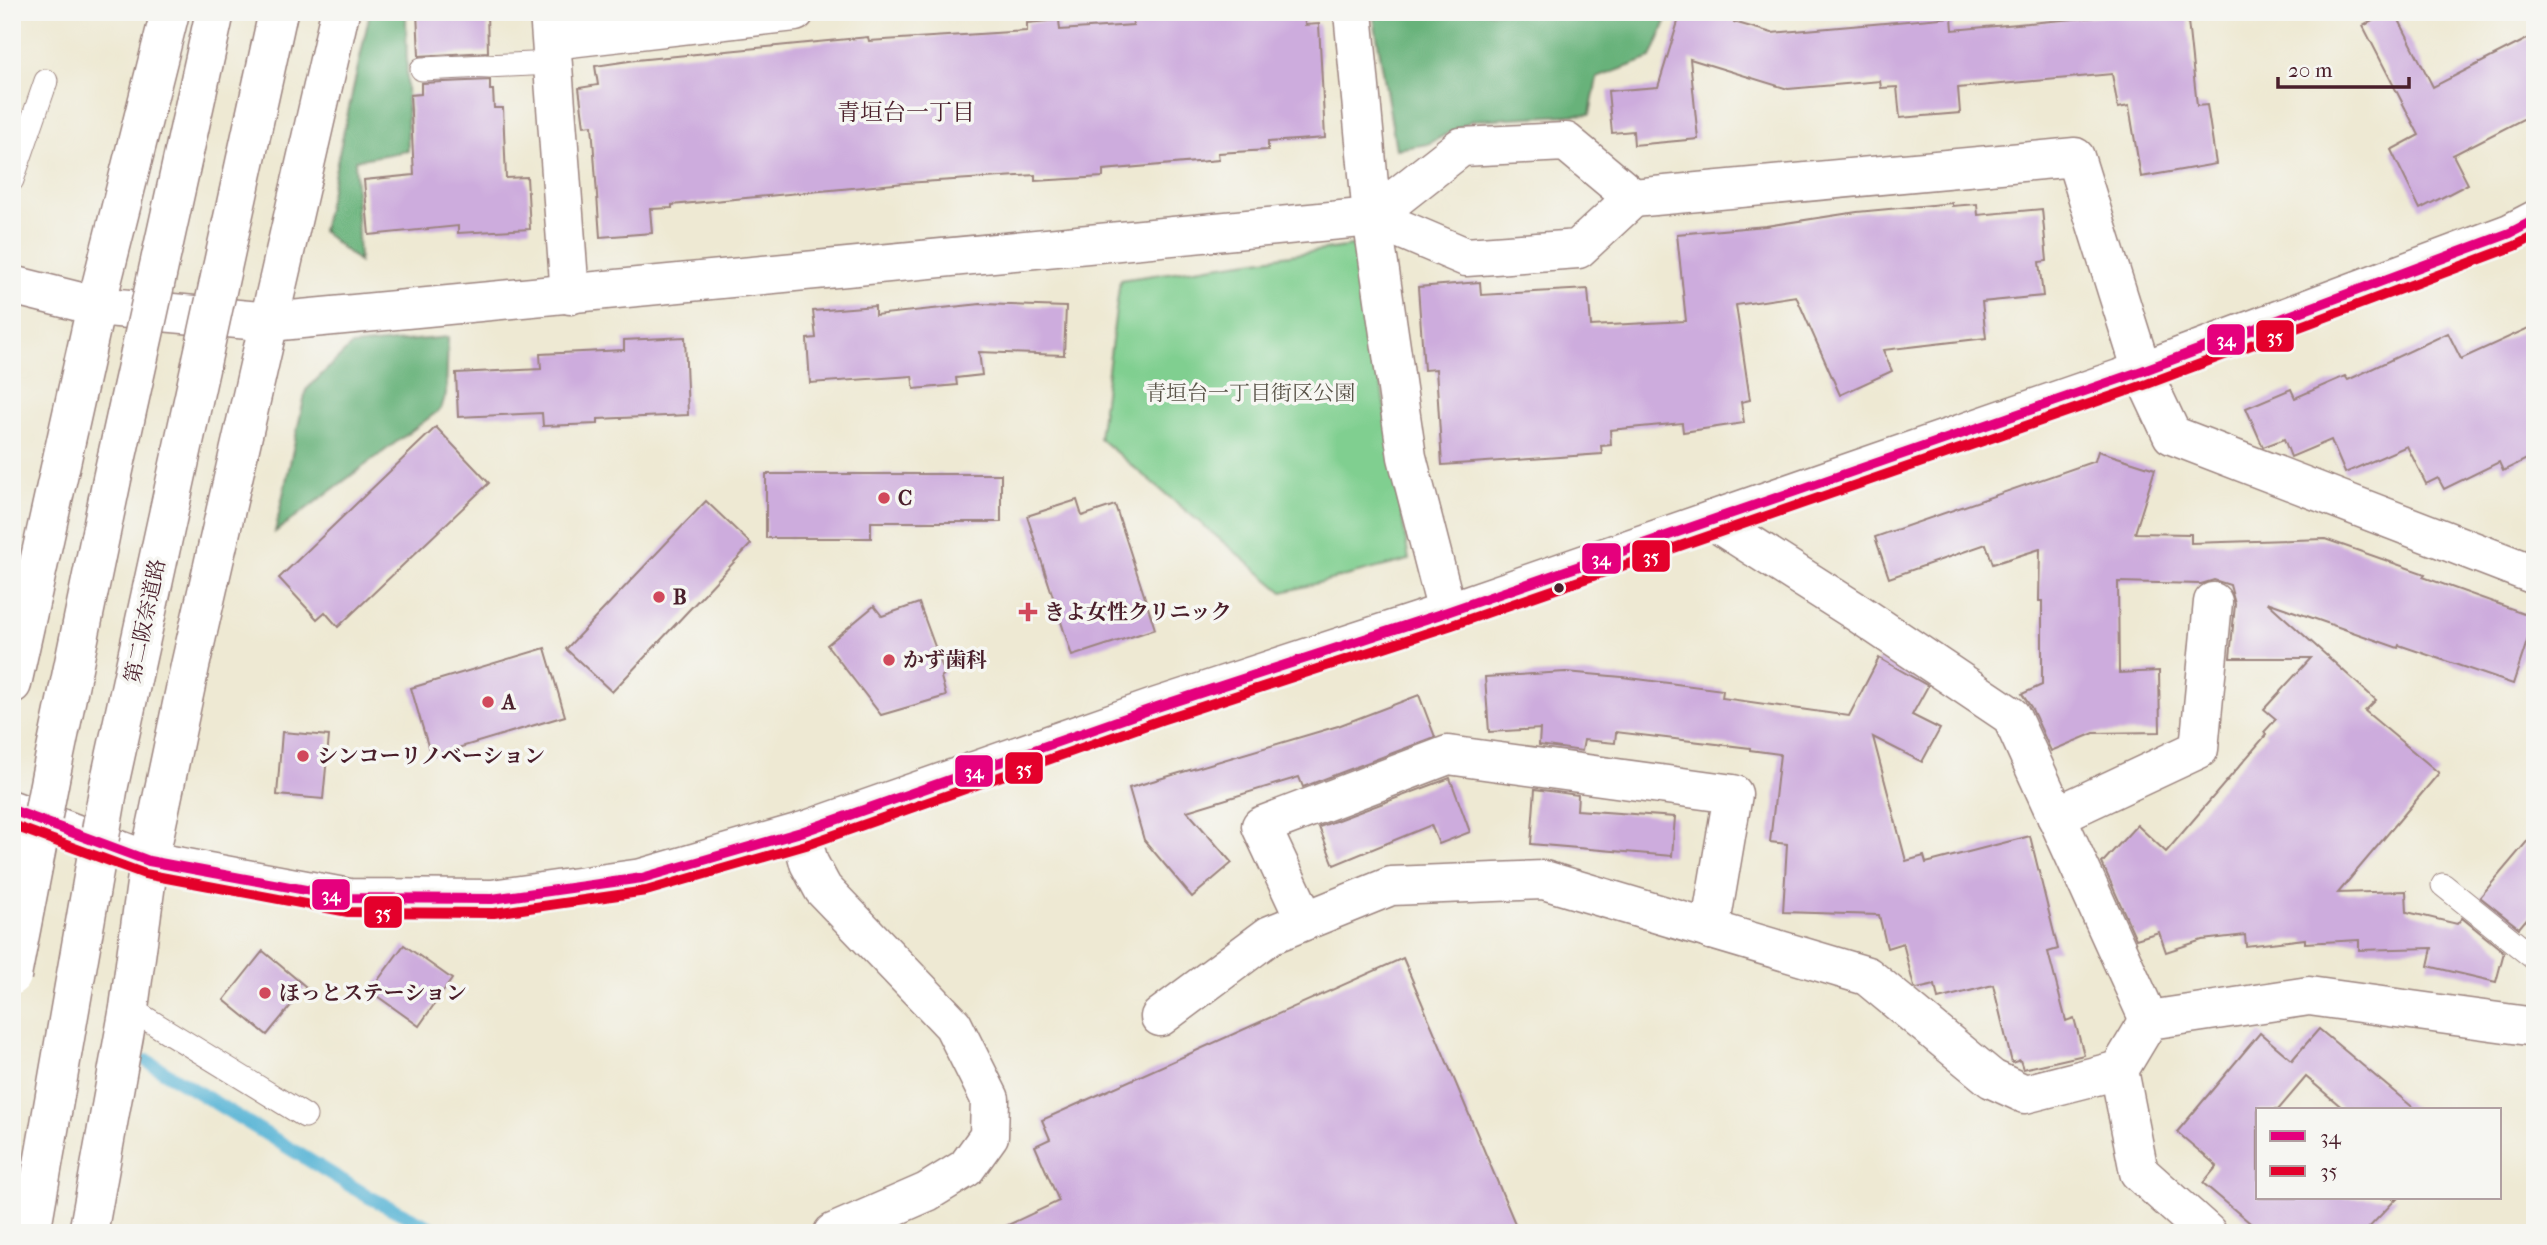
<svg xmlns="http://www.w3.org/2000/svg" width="2547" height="1245" font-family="'IM FELL French Canon','Noto Serif JP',serif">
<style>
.green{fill:#80cf90;stroke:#65775e;stroke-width:2}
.forest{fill:#68b27a;stroke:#596852;stroke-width:2}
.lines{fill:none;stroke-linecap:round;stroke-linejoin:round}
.stream{stroke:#57b4d5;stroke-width:14}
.building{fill:#cdacdd}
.service-casing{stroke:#9c847f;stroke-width:25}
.minor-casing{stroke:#9c847f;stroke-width:41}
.tertiary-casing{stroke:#9c847f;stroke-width:41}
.service{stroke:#fff;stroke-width:23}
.minor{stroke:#fff;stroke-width:38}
.tertiary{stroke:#fff;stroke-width:38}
.motorway-bridge-casing{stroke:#9c847f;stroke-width:41;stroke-linecap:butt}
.motorway-bridge{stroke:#fff;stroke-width:38}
.bus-1-casing{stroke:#f6f6f2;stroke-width:16}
.bus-2-casing{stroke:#f6f6f2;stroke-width:16}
.bus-1{stroke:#e5007d;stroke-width:10}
.bus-2{stroke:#e4002b;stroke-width:10}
.poi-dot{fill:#d1495b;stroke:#f6f6f2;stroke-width:2.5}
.bus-dot{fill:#4a1f2b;stroke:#f6f6f2;stroke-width:2.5}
.labels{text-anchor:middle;stroke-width:7;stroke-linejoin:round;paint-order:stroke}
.park-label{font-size:21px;fill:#5a5449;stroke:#f6f6f2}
.poi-label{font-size:21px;font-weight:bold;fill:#4a1f2b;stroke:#f6f6f2;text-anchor:start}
.street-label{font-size:21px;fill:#4a1f2b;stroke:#f6f6f2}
.neighbourhood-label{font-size:23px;fill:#4a1f2b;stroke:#f6f6f2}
.line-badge{stroke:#f6f6f2;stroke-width:2.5}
.badge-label{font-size:19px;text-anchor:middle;font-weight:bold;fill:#fff}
</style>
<rect width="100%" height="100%" fill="#f6f6f2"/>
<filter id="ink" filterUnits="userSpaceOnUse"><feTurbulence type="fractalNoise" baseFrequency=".0143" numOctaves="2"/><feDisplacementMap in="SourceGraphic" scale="14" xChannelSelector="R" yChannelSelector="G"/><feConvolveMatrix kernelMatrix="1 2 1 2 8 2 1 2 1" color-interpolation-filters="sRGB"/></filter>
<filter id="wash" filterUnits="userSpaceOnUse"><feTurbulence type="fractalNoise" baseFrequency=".00686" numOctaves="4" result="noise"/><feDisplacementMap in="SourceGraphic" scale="28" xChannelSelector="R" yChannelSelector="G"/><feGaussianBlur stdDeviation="1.57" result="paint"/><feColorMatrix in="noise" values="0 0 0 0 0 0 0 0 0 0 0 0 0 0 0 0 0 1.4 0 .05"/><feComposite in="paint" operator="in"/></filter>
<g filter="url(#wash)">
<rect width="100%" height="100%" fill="#eee9d3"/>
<!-- green -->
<polygon class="green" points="1359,245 1409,560 1283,592 1099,438 1120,280"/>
<!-- forest -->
<g class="forest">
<polygon points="370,12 406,12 408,151 355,160 359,262 322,231"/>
<polygon points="1373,12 1670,12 1651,58 1597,78 1590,114 1473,120 1428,144 1396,149"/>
<polygon points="448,337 446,394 441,409 275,532 306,390 351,346"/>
</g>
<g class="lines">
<!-- stream -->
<polyline class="stream" points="147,1061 369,1197 441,1233"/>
</g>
<g id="blocks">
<!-- building -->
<g class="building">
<polygon points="417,12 487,12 488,52 419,56"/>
<polygon points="1132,12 1304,12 1305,25 1319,24 1325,138 1268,142 1268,150 1218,153 1219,160 1103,170 1103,177 1035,181 1035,175 905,183 672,205 672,208 650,209 652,233 600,237 592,125 584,126 579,88 598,85 595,66 636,60 868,37 869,41 1027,31 1027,23 1059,20 1060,30 1133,25"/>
<polygon points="1681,12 1737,12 1734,22 1772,33 1952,17 1953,30 2106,16 2105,12 2187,12 2197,106 2207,105 2216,164 2141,177 2129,106 2118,108 2112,74 1958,88 1960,113 1900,118 1897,87 1881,88 1880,81 1788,89 1690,59 1698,139 1634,145 1633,131 1612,133 1608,91 1658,87"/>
<polygon points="2389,12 2395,12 2433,87 2535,35 2535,113 2453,155 2468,184 2420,209 2391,150 2419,135 2363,26"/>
<polygon points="490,80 490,90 493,90 494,108 503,108 506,178 527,177 530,229 458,233 458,226 369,235 364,180 414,175 410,95 421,94 421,83"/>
<polygon points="1952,203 1952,206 1977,204 1978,215 2042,209 2047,261 2039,262 2043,296 1982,302 1986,338 1883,350 1892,371 1840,395 1796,296 1736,305 1750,400 1741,402 1744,423 1683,432 1682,423 1610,430 1611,445 1601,446 1602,454 1442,465 1436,369 1424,370 1418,287 1480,282 1481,295 1588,289 1591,326 1686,321 1677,234 1766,226 1857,212"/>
<polygon points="981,304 1066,307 1064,355 979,352 982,375 956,378 957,385 914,389 912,376 810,383 807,339 816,338 813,311 875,306 875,315"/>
<polygon points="2535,325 2535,455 2503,471 2499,462 2444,489 2438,478 2426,484 2407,446 2345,473 2331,440 2291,457 2284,439 2263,447 2246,408 2291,389 2295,398 2345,376 2348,380 2448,333 2461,359"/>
<polygon points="685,337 688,415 598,419 598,424 543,426 542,413 458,417 456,373 541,369 540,354 624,350 624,340"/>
<polygon points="436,427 489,483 338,627 325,612 317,619 279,578"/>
<polygon points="2098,451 2155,469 2135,533 2191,534 2191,543 2325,539 2425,574 2423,577 2535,617 2513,684 2399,645 2398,648 2267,602 2376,700 2365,711 2439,773 2338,893 2406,891 2407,912 2457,924 2462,918 2504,952 2496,982 2428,966 2432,948 2359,950 2359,940 2305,943 2305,939 2246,946 2245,935 2202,940 2166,952 2159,932 2136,939 2102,863 2137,825 2166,852 2266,735 2264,732 2276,719 2264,709 2311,658 2230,658 2235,604 2230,585 2214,580 2201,584 2118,582 2119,673 2159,671 2160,732 2094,733 2051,751 2031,707 2022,694 2042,685 2042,601 2039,601 2040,549 1993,564 1986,544 1889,578 1875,537 2095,461"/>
<polygon points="766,474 1001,474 1001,522 871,522 871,538 766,538"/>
<polygon points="1077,500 1082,516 1115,505 1155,629 1072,656 1027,516"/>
<polygon points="706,501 751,544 612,692 566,649"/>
<polygon points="919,603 945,674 941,677 946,696 881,715 827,645 874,606 882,616"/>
<polygon points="545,648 565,716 431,756 411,688"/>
<polygon points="1879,658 1928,686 1912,715 1940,729 1922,762 1873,737 1906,861 1924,856 1926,863 2030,836 2058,949 2048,952 2066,1021 2074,1018 2084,1055 2023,1069 2020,1060 2012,1063 1993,985 1938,999 1935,985 1917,989 1914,987 1903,943 1887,948 1879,915 1783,912 1787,844 1770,842 1780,754 1750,750 1750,748 1616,732 1615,743 1584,740 1582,751 1539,745 1540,729 1489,732 1485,677 1566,672 1622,677 1723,690 1722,698 1849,716"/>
<polygon points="1419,695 1435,737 1303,787 1299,777 1187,811 1232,863 1192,897 1144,840 1129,788 1338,726"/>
<polygon points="282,732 329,736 323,799 277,795"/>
<polygon points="1450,778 1470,832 1439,844 1431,825 1334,865 1319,827"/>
<polygon points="1535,789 1578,795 1577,810 1675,817 1672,856 1531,844"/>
<polygon points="2535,832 2535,909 2519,928 2480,897"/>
<polygon points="404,945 452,979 419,1026 370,991"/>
<polygon points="263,951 306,987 267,1035 224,1000"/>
<polygon points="1403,958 1519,1233 991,1233 1059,1201 1035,1146 1050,1139 1042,1120"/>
<polygon points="2319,1029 2416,1110 2345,1110 2306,1077 2278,1110 2258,1110 2258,1198 2397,1198 2364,1233 2262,1233 2203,1183 2217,1166 2177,1132 2260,1033 2292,1060"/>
</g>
</g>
</g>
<g filter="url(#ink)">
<use href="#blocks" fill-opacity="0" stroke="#9c847f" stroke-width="2"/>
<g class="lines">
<defs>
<g id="service">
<polyline points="422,69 552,63"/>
<polyline points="12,180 46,81"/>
<polyline points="2443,885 2535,959"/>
<polyline points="129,1008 305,1116"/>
</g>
<g id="minor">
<polyline points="549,12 570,295"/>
<polyline points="1353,12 1372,217 1407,457 1447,612"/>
<polyline points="552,40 795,12"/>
<polyline points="1633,198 2075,157 2142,371 2172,435 2535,575"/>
<polyline points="12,285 96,306 270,322 1372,217 1466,257 1578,249 1633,198 1566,142 1461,147 1372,217"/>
<polyline points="1712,520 1858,613 2011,716 2149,1020"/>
<polyline points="2056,816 2199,749 2213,602"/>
<polyline points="1305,920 1261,826 1448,755 1733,794 1710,930"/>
<polyline points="1160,1017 1270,935 1391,886 1544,880 1867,976 1992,1079 2025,1094 2119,1070"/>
<polyline points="2207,1233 2139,1172 2119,1070 2149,1020 2309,996 2535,1027"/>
</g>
<g id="tertiary">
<polyline points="12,684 96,306 170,12"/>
<polyline points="12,810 149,861 349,898 492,899 642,878 801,832 1157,707 1447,612 2142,371 2510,233 2535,220"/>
<polyline points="801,832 809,863 823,889 953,1025 990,1099 989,1136 966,1168 927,1192 833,1233"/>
<polyline points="88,1233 129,1008 149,861 190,666 340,12"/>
</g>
</defs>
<!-- service casing -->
<use href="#service" class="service-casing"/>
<!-- minor casing -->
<use href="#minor" class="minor-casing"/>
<!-- tertiary casing -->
<use href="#tertiary" class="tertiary-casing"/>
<!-- service -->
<use href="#service" class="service"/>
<!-- minor -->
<use href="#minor" class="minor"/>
<!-- tertiary -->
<use href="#tertiary" class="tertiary"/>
<defs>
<g id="motorway-bridge">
<polyline points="12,976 51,774 112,479 215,12"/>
<polyline points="31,1233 109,785 278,12"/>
</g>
</defs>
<!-- motorway-bridge casing -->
<use href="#motorway-bridge" class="motorway-bridge-casing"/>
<!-- motorway-bridge -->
<use href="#motorway-bridge" class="motorway-bridge"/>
<defs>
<polyline id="bus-1" points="12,810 149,861 349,898 492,899 642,878 801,832 1157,707 1447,612 2142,371 2510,233 2535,220"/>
<polyline id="bus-2" points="12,825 145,874 348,912 494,913 646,891 806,845 1161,720 1452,625 2147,384 2515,246 2535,236"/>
</defs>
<!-- bus-1 casing -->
<use href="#bus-1" class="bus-1-casing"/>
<!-- bus-2 casing -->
<use href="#bus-2" class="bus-2-casing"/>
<!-- bus-1 -->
<use href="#bus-1" class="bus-1"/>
<!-- bus-2 -->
<use href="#bus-2" class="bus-2"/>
</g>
</g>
<!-- markers -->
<g class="poi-dot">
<circle cx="884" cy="498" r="7"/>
<circle cx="659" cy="597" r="7"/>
<path d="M1024.5 601.5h7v7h7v7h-7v7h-7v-7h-7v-7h7z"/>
<circle cx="889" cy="660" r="7"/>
<circle cx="488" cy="702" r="7"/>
<circle cx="303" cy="756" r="7"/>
<circle cx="265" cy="993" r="7"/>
</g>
<circle class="bus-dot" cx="1559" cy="588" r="6"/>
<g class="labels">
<!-- park labels -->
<g class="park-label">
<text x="1250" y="400">青垣台一丁目街区公園</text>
</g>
<!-- poi labels -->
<g class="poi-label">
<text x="898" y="505">C</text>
<text x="673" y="604">B</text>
<text x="1044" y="619">きよ女性クリニック</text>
<text x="903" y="667">かず歯科</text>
<text x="502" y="709">A</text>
<text x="317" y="763">シンコーリノベーション</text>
<text x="279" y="1000">ほっとステーション</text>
</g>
<!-- street labels -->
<g class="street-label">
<text transform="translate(145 621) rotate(-78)" y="7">第二阪奈道路</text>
</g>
<!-- neighbourhood labels -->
<g class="neighbourhood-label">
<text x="906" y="120">青垣台一丁目</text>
</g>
</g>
<g class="line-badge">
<rect x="2255" y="319" width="40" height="34" rx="7" fill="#e4002b"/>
<rect x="2206" y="323" width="40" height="33" rx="7" fill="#e5007d"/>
<rect x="1631" y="539" width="40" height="34" rx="7" fill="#e4002b"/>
<rect x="1581" y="542" width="41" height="33" rx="7" fill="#e5007d"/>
<rect x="1004" y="751" width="40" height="34" rx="7" fill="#e4002b"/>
<rect x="954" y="754" width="40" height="34" rx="7" fill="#e5007d"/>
<rect x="311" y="878" width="40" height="33" rx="7" fill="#e5007d"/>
<rect x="363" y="895" width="40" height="34" rx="7" fill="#e4002b"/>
</g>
<g class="badge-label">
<text x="2275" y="343">35</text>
<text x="2226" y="346">34</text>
<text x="1651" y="563">35</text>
<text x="1601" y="565">34</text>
<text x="1024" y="775">35</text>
<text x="974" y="778">34</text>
<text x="331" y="901">34</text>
<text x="383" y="919">35</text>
</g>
<!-- margin -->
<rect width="2547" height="1245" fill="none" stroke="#f6f6f2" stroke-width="42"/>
<!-- legend -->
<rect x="2256" y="1108" width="245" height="91" fill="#f6f6f2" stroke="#b1a0a2" stroke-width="2"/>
<rect x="2270" y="1131" width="35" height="10" fill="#e5007d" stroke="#b1a0a2" stroke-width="2"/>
<text x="2320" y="1144" font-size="21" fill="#4a1f2b">34</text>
<rect x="2270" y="1166" width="35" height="10" fill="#e4002b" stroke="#b1a0a2" stroke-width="2"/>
<text x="2320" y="1178" font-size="21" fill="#4a1f2b">35</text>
<!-- scale -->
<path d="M2278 77v10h131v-10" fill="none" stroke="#4a1f2b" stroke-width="3.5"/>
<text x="2288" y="77" font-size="21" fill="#4a1f2b" stroke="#f6f6f2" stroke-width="5" paint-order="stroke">20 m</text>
</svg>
